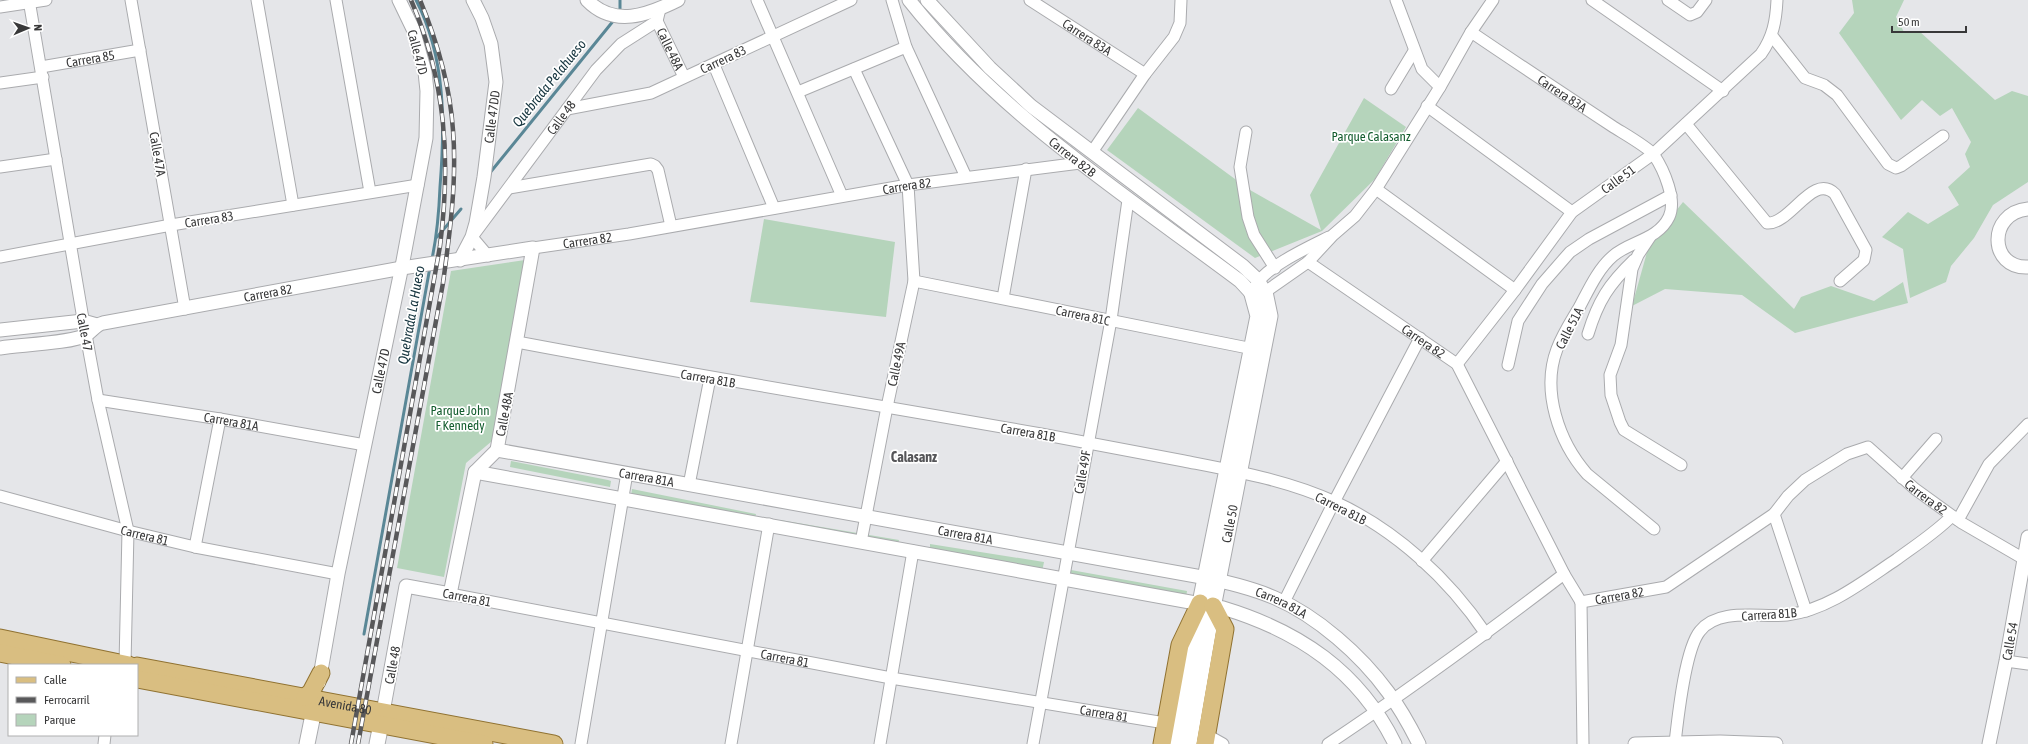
<svg xmlns="http://www.w3.org/2000/svg" width="2028" height="744" font-family="'Asap Condensed',sans-serif">
<style>
.green{fill:#b5d4bb}
.lines{fill:none;stroke-linecap:round;stroke-linejoin:round}
.stream{stroke:#5a8796;stroke-width:3}
.minor-casing{stroke:#aaabae;stroke-width:13}
.tertiary-casing{stroke:#aaabae;stroke-width:15}
.secondary-casing{stroke:#aaabae;stroke-width:17}
.primary-casing{stroke:#907231;stroke-width:19}
.minor{stroke:#fff;stroke-width:11}
.tertiary{stroke:#fff;stroke-width:13}
.secondary{stroke:#fff;stroke-width:15}
.primary{stroke:#d9be81;stroke-width:17}
.rail-casing{stroke:#58585a;stroke-width:4.5}
.rail{stroke:#fff;stroke-width:3;stroke-dasharray:9;stroke-linecap:butt}
.labels{text-anchor:middle;stroke-width:3.5;stroke-linejoin:round;paint-order:stroke}
.street-label{font-size:13px;fill:#383839;stroke:#fff}
.park-label{font-size:13px;fill:#145d2f;stroke:#fff}
.water-label{font-size:14px;font-style:italic;fill:#16353f;stroke:#fff}
.neighbourhood-label{font-size:14px;font-weight:bold;fill:#555558;stroke:#fff}
</style>
<rect width="100%" height="100%" fill="#e5e6e9"/>
<!-- green -->
<g class="green">
<polygon points="1852,0 1904,0 1896,17 1904,32 1919,31 1995,100 2012,91 2028,96 2028,182 1993,205 1974,238 1951,266 1946,282 1910,298 1903,249 1882,237 1908,212 1928,224 1959,205 1948,187 1970,167 1965,154 1971,142 1952,108 1940,116 1922,100 1901,120 1839,33 1854,13"/>
<polygon points="1364,98 1406,127 1375,179 1322,231 1255,258 1107,150 1138,108 1250,190 1321,230 1310,195"/>
<polygon points="1683,202 1794,309 1801,297 1831,286 1874,301 1903,282 1908,303 1795,333 1742,295 1665,289 1632,306 1649,245"/>
<polygon points="764,219 895,242 886,317 750,302"/>
<polygon points="525,260 492,441 466,463 444,577 397,568 451,271"/>
<polygon points="511,461 608,480 611,481 610,487 510,467"/>
<polygon points="632,489 756,514 754,523 631,496"/>
<polygon points="780,520 899,540 897,548 779,528"/>
<polygon points="930,544 1044,562 1042,572 930,553"/>
<polygon points="1071,570 1187,591 1186,598 1070,579"/>
</g>
<g class="lines">
<!-- stream -->
<g class="stream">
<path d="M416 0C446 58 445 124 440 187 439 212 437 235 432 259"/>
<polyline points="620,12 620,0"/>
<polyline points="489,174 614,20"/>
<polyline points="437,237 461,209"/>
<polyline points="364,634 430,267"/>
</g>
<defs>
<g id="minor">
<polyline points="29,0 82,313 98,400 128,531 125,664"/>
<polyline points="131,0 185,309"/>
<polyline points="257,0 293,205"/>
<polyline points="336,0 370,192"/>
<polyline points="757,0 842,196"/>
<polyline points="892,0 906,47 966,177"/>
<path id="s1" d="M1030 0 1145 74"/>
<polyline points="1396,0 1422,69 1440,87"/>
<polyline points="1592,0 1723,91"/>
<polyline points="1668,0 1690,15 1697,12 1706,0"/>
<polyline points="0,7 46,0"/>
<path id="s2" d="M657 21 684 77"/>
<path id="s3" d="M1471 32C1518 64 1565 95 1612 126 1621 132 1648 147 1654 155 1664 170 1677 200 1669 217 1658 240 1630 241 1613 256 1598 269 1589 289 1580 306 1572 320 1563 333 1557 349 1541 391 1559 442 1587 474L1654 529"/>
<polyline points="1772,36 1805,78 1824,85 1837,95 1888,164 1896,168 1901,166 1943,136"/>
<polyline points="714,65 774,208"/>
<path id="s4" d="M41 67 140 50"/>
<polyline points="854,69 908,185 914,281 887,407 861,542"/>
<polyline points="0,83 43,77"/>
<polyline points="1391,89 1414,51"/>
<polyline points="798,92 906,47"/>
<polyline points="1427,106 1572,212"/>
<polyline points="567,109 651,93 851,0"/>
<path d="M1686 124 1767 223C1790 225 1813 172 1835 194L1866 250 1864 260 1840 281"/>
<polyline points="1246,132 1240,167 1248,217 1254,235 1275,268"/>
<polyline points="1092,152 1145,74 1174,37 1180,23 1181,0"/>
<polyline points="0,167 56,159"/>
<polyline points="509,188 651,164 655,166 658,170 671,226"/>
<polyline points="1376,189 1515,290"/>
<polyline points="1650,237 1638,255 1632,269 1621,345 1610,375 1611,395 1620,422 1624,430 1681,465"/>
<path id="s5" d="M533 248 629 234 908 185 1080 163"/>
<path id="s6" d="M488 256 472 237 596 70 621 44 657 21 660 9"/>
<polyline points="0,257 171,225 418,185"/>
<path id="s7" d="M1308 262 1457 364 1564 574 1581 602"/>
<polyline points="914,281 1253,349"/>
<path d="M1255 287C1263 268 1309 247 1329 237"/>
<polyline points="1258,293 1265,292 1308,262 1333,235 1355,216 1376,189 1440,87 1471,32 1493,0"/>
<polyline points="1003,298 1026,169"/>
<path d="M1588 334C1598 301 1609 284 1634 260"/>
<path d="M517 342C691 375 866 403 1041 434 1089 443 1136 452 1184 461 1235 471 1287 480 1335 502 1396 530 1449 579 1486 634"/>
<path d="M1457 364 1515 290 1572 212 1653 154 1761 54C1773 37 1776 21 1777 0"/>
<polyline points="1508,365 1518,321 1542,284 1570,252 1589,239 1671,195"/>
<path id="s8" d="M98 400 220 419 365 445"/>
<polyline points="1902,478 1936,439"/>
<polyline points="689,485 710,378"/>
<path id="s9" d="M0 496 128 531 195 547 338 574"/>
<polyline points="1774,514 1806,611"/>
<polyline points="1958,520 1989,464 2028,424"/>
<polyline points="195,547 220,419"/>
<polyline points="1422,561 1507,461"/>
<path id="s10" d="M450 594 891 678 1165 723"/>
<polyline points="1284,602 1334,502 1420,338"/>
<path id="s11" d="M1581 602 1666 587 1774 514 1788 496 1805 480 1847 454 1868 447 1915 489 1962 523 2024 559"/>
<polyline points="1581,602 1583,744"/>
<polyline points="2006,661 2028,664"/>
<polyline points="1207,735 1223,744"/>
<path d="M1675 743C1678 717 1685 649 1700 631 1719 607 1761 618 1787 615 1828 610 1864 581 1897 559 1916 545 1935 533 1952 516"/>
<polyline points="104,744 105,735"/>
<polyline points="581,744 627,473"/>
<polyline points="731,744 769,524"/>
<polyline points="880,744 913,551"/>
<polyline points="1033,744 1111,320 1128,200"/>
<path d="M1328 744C1409 690 1487 633 1564 574"/>
</g>
<g id="tertiary">
<path d="M587 0C614 28 648 15 678 0"/>
<path id="s12" d="M909 0C1000 115 1124 194 1240 281L1252 294"/>
<polyline points="927,0 990,68 1031,106 1243,266 1258,280 1265,292"/>
<path d="M2028 209C1987 213 1989 269 2028 267"/>
<path id="s13" d="M460 260 472 237 476 223 484 177 496 82 491 44 482 18 473 0"/>
<polyline points="0,330 83,321 97,325"/>
<path id="s14" d="M0 348C18 345 73 343 86 335 93 331 95 325 103 323L402 268 533 248 497 450 475 472 450 594 406 586 383 712"/>
<path id="s15" d="M497 450 1196 576C1223 581 1250 587 1275 598 1317 616 1361 655 1388 692 1400 708 1410 726 1419 744"/>
<path d="M475 472 1223 608C1299 631 1359 671 1395 744"/>
<path id="s16" d="M319 682 338 574 403 261 426 138 427 91 425 72 413 29 399 0"/>
<polyline points="1635,744 1720,742 1776,744"/>
<path id="s17" d="M1989 744 2006 661 2028 537"/>
</g>
<g id="secondary">
<polyline points="307,744 316,700"/>
<polyline points="377,744 383,714"/>
<polyline points="1176,744 1200,603 1258,316 1252,294"/>
<path id="s18" d="M1189 744 1210 623 1270 316 1265 292"/>
</g>
<g id="primary">
<polyline points="0,638 129,665"/>
<polyline points="0,653 62,665"/>
<path id="s19" d="M137 666 554 744"/>
<polyline points="137,679 484,744"/>
<polyline points="305,697 311,692 321,673"/>
<polyline points="1162,744 1180,645 1200,603"/>
<polyline points="1205,744 1225,629 1213,606"/>
</g>
</defs>
<!-- minor casing -->
<use href="#minor" class="minor-casing"/>
<!-- tertiary casing -->
<use href="#tertiary" class="tertiary-casing"/>
<!-- secondary casing -->
<use href="#secondary" class="secondary-casing"/>
<!-- primary casing -->
<use href="#primary" class="primary-casing"/>
<!-- minor -->
<use href="#minor" class="minor"/>
<!-- tertiary -->
<use href="#tertiary" class="tertiary"/>
<!-- secondary -->
<use href="#secondary" class="secondary"/>
<!-- primary -->
<use href="#primary" class="primary"/>
<defs>
<g id="rail">
<path d="M351 744 440 246C451 160 446 81 411 0"/>
<path d="M358 744 443 283C450 232 457 181 453 130 450 86 437 41 420 0"/>
</g>
</defs>
<!-- rail casing -->
<use href="#rail" class="rail-casing"/>
<!-- rail -->
<use href="#rail" class="rail"/>
</g>
<g class="labels">
<!-- street labels -->
<g class="street-label">
<text dy="5" stroke="none"><textPath href="#s1" startOffset="68">Carrera 83A</textPath></text>
<text dy="5" stroke="none"><textPath href="#s2" startOffset="31">Calle 48A</textPath></text>
<text transform="translate(418 52) rotate(75)" y="5">Calle 47D</text>
<text dy="5" stroke="none"><textPath href="#s4" startOffset="50">Carrera 85</textPath></text>
<text transform="translate(723 59) rotate(-25)" y="5">Carrera 83</text>
<text dy="5" stroke="none"><textPath href="#s3" startOffset="110">Carrera 83A</textPath></text>
<text dy="5" stroke="none"><textPath href="#s13" startOffset="148">Calle 47DD</textPath></text>
<text dy="5" stroke="none"><textPath href="#s6" startOffset="174">Calle 48</textPath></text>
<text transform="translate(158 154) rotate(80)" y="5">Calle 47A</text>
<text dy="5" stroke="none"><textPath href="#s12" startOffset="227">Carrera 82B</textPath></text>
<text transform="translate(1618 179) rotate(-36)" y="5">Calle 51</text>
<text dy="5" stroke="none"><textPath href="#s5" startOffset="379">Carrera 82</textPath></text>
<text transform="translate(209 219) rotate(-9)" y="5">Carrera 83</text>
<text dy="5" stroke="none"><textPath href="#s5" startOffset="55">Carrera 82</textPath></text>
<text dy="5" stroke="none"><textPath href="#s14" startOffset="276">Carrera 82</textPath></text>
<text transform="translate(1083 315) rotate(12)" y="5">Carrera 81C</text>
<text transform="translate(1569 328) rotate(-63)" y="5">Calle 51A</text>
<text transform="translate(85 332) rotate(79)" y="5">Calle 47</text>
<text dy="5" stroke="none"><textPath href="#s7" startOffset="140">Carrera 82</textPath></text>
<text transform="translate(896 364) rotate(-78)" y="5">Calle 49A</text>
<text dy="5" stroke="none"><textPath href="#s16" startOffset="317">Calle 47D</textPath></text>
<text transform="translate(708 378) rotate(10)" y="5">Carrera 81B</text>
<text transform="translate(504 414) rotate(-79)" y="5">Calle 48A</text>
<text dy="5" stroke="none"><textPath href="#s8" startOffset="135">Carrera 81A</textPath></text>
<text transform="translate(1028 432) rotate(10)" y="5">Carrera 81B</text>
<text transform="translate(1082 472) rotate(-80)" y="5">Calle 49F</text>
<text dy="5" stroke="none"><textPath href="#s15" startOffset="152">Carrera 81A</textPath></text>
<text dy="5" stroke="none"><textPath href="#s11" startOffset="411">Carrera 82</textPath></text>
<text transform="translate(1341 508) rotate(27)" y="5">Carrera 81B</text>
<text dy="5" stroke="none"><textPath href="#s18" startOffset="224">Calle 50</textPath></text>
<text dy="5" stroke="none"><textPath href="#s9" startOffset="150">Carrera 81</textPath></text>
<text dy="5" stroke="none"><textPath href="#s15" startOffset="476">Carrera 81A</textPath></text>
<text dy="5" stroke="none"><textPath href="#s11" startOffset="39">Carrera 82</textPath></text>
<text transform="translate(467 597) rotate(11)" y="5">Carrera 81</text>
<text dy="5" stroke="none"><textPath href="#s15" startOffset="800">Carrera 81A</textPath></text>
<text transform="translate(1769 614) rotate(-4)" y="5">Carrera 81B</text>
<text dy="5" stroke="none"><textPath href="#s17" startOffset="105">Calle 54</textPath></text>
<text dy="5" stroke="none"><textPath href="#s10" startOffset="341">Carrera 81</textPath></text>
<text transform="translate(392 665) rotate(-80)" y="5">Calle 48</text>
<text dy="5" stroke="none"><textPath href="#s19" startOffset="212">Avenida 80</textPath></text>
<text dy="5" stroke="none"><textPath href="#s10" startOffset="665">Carrera 81</textPath></text>
</g>
<!-- park labels -->
<g class="park-label">
<text x="1371" y="141">Parque Calasanz</text>
<text x="460" y="415">Parque John<tspan x="460" dy="15">F Kennedy</tspan></text>
</g>
<!-- water labels -->
<g class="water-label">
<text transform="translate(549 83) rotate(-51)" y="5">Quebrada Pelahueso</text>
<text transform="translate(411 315) rotate(-80)" y="5">Quebrada La Hueso</text>
</g>
<!-- neighbourhood labels -->
<g class="neighbourhood-label">
<text x="914" y="462">Calasanz</text>
</g>
</g>
<!-- legend -->
<rect x="8" y="664" width="130" height="72" fill="#ffffff" stroke="#afafb0"/>
<rect x="16" y="677" width="20" height="6" fill="#d9be81" stroke="#afafb0"/>
<text x="44" y="684" font-size="12" fill="#383839">Calle</text>
<rect x="16" y="697" width="20" height="6" fill="#58585a" stroke="#afafb0"/>
<text x="44" y="704" font-size="12" fill="#383839">Ferrocarril</text>
<rect x="16" y="714" width="20" height="12" fill="#b5d4bb" stroke="#afafb0"/>
<text x="44" y="724" font-size="12" fill="#383839">Parque</text>
<!-- north arrow -->
<g transform="translate(28 28) rotate(88)" stroke="#ffffff" stroke-width="3" paint-order="stroke">
<path d="M0-3L7 15L0 10L-7 15Z" fill="#383839"/>
<text y="-6" font-size="11" font-weight="bold" text-anchor="middle" fill="#383839">N</text>
</g>
<!-- scale -->
<path d="M1892 26v6h74v-6" fill="none" stroke="#383839" stroke-width="2"/>
<text x="1898" y="26" font-size="12" fill="#383839" stroke="#ffffff" stroke-width="3" paint-order="stroke">50 m</text>
</svg>
